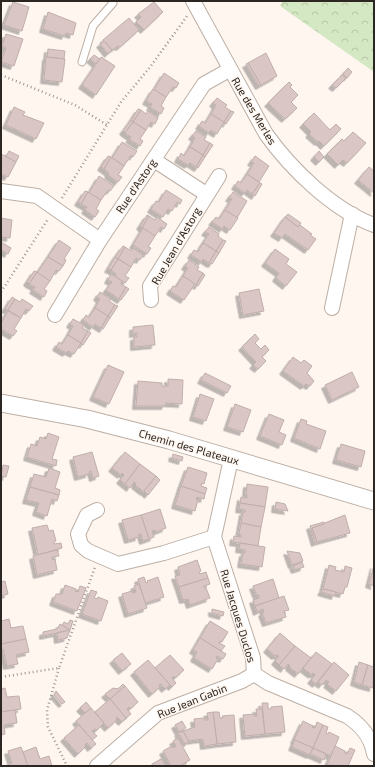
<svg xmlns="http://www.w3.org/2000/svg" width="375" height="767" font-family="'Exo 2',sans-serif">
<style>
.forest{fill:url(#forest-crowns)}
.building{fill:#dac7c5;stroke:#c0aeab;filter:url(#shadow)}
.lines{fill:none;stroke-linecap:round;stroke-linejoin:round}
.service-casing{stroke:#bcafa5;stroke-width:9}
.minor-casing{stroke:#bcafa5;stroke-width:16}
.tertiary-casing{stroke:#bcafa5;stroke-width:19}
.path{stroke:#9e9792;stroke-width:2.5;stroke-dasharray:1 3;stroke-linecap:butt}
.service{stroke:#fff;stroke-width:7}
.minor{stroke:#fff;stroke-width:14}
.tertiary{stroke:#fff;stroke-width:17}
.labels{text-anchor:middle;stroke-width:3;stroke-linejoin:round;paint-order:stroke}
.street-label{font-size:11px;fill:#2c2723;stroke:#fff6f0}
</style>
<defs>
<pattern id="forest-crowns" width="20" height="18" patternUnits="userSpaceOnUse"><rect width="20" height="18" fill="#d4e8c3"/><path d="M2 6a3 3 0 1 1 6 0M12 15a3 3 0 1 1 6 0" fill="none" stroke="#b6c7a7"/></pattern>
<filter id="shadow"><feDropShadow dx="-3.5" dy="3.5" stdDeviation="0" flood-color="#0004"/></filter>
</defs>
<rect width="100%" height="100%" fill="#fff6f0"/>
<!-- forest -->
<polygon class="forest" points="283,1 374,1 374,72 280,6"/>
<!-- building -->
<g class="building">
<polygon points="13,2 29,7 22,31 4,25"/>
<polygon points="154,2 163,12 144,30 136,22 141,17 138,14"/>
<polygon points="48,12 76,23 73,35 66,33 65,36 43,29"/>
<polygon points="129,18 139,30 120,47 118,46 112,50 103,40"/>
<polygon points="6,34 23,39 14,66 1,62 6,48 2,46"/>
<polygon points="104,41 112,50 108,54 100,44"/>
<polygon points="48,49 65,51 64,59 47,57"/>
<polygon points="266,53 277,76 261,85 248,63"/>
<polygon points="94,55 100,59 96,64 90,59"/>
<polygon points="46,57 65,59 62,82 44,80"/>
<polygon points="101,57 115,66 96,95 82,85"/>
<polygon points="248,63 261,85 259,86 246,64"/>
<polygon points="348,68 352,72 347,78 343,74"/>
<polygon points="164,73 179,83 176,88 173,87 166,97 154,90"/>
<polygon points="342,75 346,78 336,88 332,85"/>
<polygon points="289,82 292,85 290,87 298,95 291,102 297,108 285,119 268,103"/>
<polygon points="153,89 166,97 161,106 164,108 161,114 150,107 152,104 146,101"/>
<polygon points="217,98 227,105 225,107 231,111 224,122 211,114 216,105 213,103"/>
<polygon points="14,107 25,112 23,115 44,123 36,139 6,125"/>
<polygon points="138,109 141,110 133,122 131,120"/>
<polygon points="141,110 146,114 148,111 158,118 155,124 151,122 146,130 133,122"/>
<polygon points="231,111 234,112 226,124 224,122"/>
<polygon points="314,113 330,130 336,124 341,129 324,146 319,141 318,142 309,134 311,132 303,124"/>
<polygon points="211,114 224,122 217,134 211,130 209,133 199,126 202,121 205,123"/>
<polygon points="131,120 133,122 125,133 123,131"/>
<polygon points="133,122 146,130 140,139 143,141 140,146 129,139 131,137 125,133"/>
<polygon points="196,131 206,137 204,140 210,143 203,155 190,147 195,138 192,136"/>
<polygon points="353,132 366,143 347,163 343,160 338,165 327,154 342,139 344,141"/>
<polygon points="122,142 137,151 133,157 131,155 124,166 112,158"/>
<polygon points="210,143 213,145 205,157 203,155"/>
<polygon points="190,147 203,155 196,167 190,163 188,165 178,159 181,153 184,156"/>
<polygon points="9,151 19,156 16,162 6,157"/>
<polygon points="319,151 324,157 319,162 314,157"/>
<polygon points="1,154 16,162 8,177 1,174"/>
<polygon points="203,155 205,157 198,168 196,167"/>
<polygon points="108,156 111,157 104,169 101,167"/>
<polygon points="255,156 269,166 259,182 247,174 254,163 251,162"/>
<polygon points="111,157 124,166 118,175 122,177 118,182 108,175 109,173 104,169"/>
<polygon points="369,167 374,171 374,193 358,180"/>
<polygon points="247,174 260,183 252,194 247,190 245,193 235,186 238,181 241,183"/>
<polygon points="99,176 114,186 110,191 108,190 101,200 89,193"/>
<polygon points="260,183 262,184 255,196 252,194"/>
<polygon points="166,190 182,200 180,204 177,202 172,211 168,209 163,217 151,209 156,201 159,202"/>
<polygon points="85,191 88,192 81,204 78,202"/>
<polygon points="88,192 101,200 96,209 99,211 95,217 85,210 87,207 81,204"/>
<polygon points="233,192 247,201 237,218 225,210 232,199 229,198"/>
<polygon points="225,210 238,218 230,230 224,226 223,229 212,222 216,217 219,219"/>
<polygon points="288,214 301,223 298,227 285,217"/>
<polygon points="147,215 149,216 142,228 140,226"/>
<polygon points="149,216 155,220 157,217 167,224 164,229 161,227 155,236 142,228"/>
<polygon points="285,217 298,227 300,225 312,234 310,235 316,239 308,250 285,234 282,238 274,233"/>
<polygon points="1,218 12,220 10,238 1,237"/>
<polygon points="209,227 219,234 218,236 223,240 216,251 203,243 209,234 205,232"/>
<polygon points="143,228 155,236 148,247 151,248 147,254 133,245"/>
<polygon points="59,240 71,248 64,259 66,260 63,266 48,257"/>
<polygon points="223,240 226,241 219,253 216,251"/>
<polygon points="1,242 11,248 8,254 1,250"/>
<polygon points="203,243 216,251 209,263 203,259 202,262 191,255 194,250 198,252"/>
<polygon points="123,246 125,247 118,259 115,257"/>
<polygon points="125,247 131,251 133,248 143,255 140,260 136,258 131,267 118,259"/>
<polygon points="275,249 289,259 286,264 297,272 286,286 276,278 279,273 265,263"/>
<polygon points="216,251 219,253 212,264 209,263"/>
<polygon points="48,257 63,266 59,271 56,270 50,281 37,273"/>
<polygon points="115,257 118,259 111,270 108,269"/>
<polygon points="118,259 131,267 125,276 129,278 125,283 115,276 116,274 111,270"/>
<polygon points="189,260 199,267 197,270 203,273 196,285 183,276 188,268 185,266"/>
<polygon points="34,271 37,272 29,284 27,282"/>
<polygon points="37,272 50,281 44,289 47,291 44,297 33,290 35,287 29,284"/>
<polygon points="203,273 205,275 198,286 196,285"/>
<polygon points="111,274 122,281 121,284 126,287 119,299 106,290 112,282 108,280"/>
<polygon points="183,276 195,284 184,300 170,291 173,286 176,287"/>
<polygon points="126,287 129,289 121,300 119,299"/>
<polygon points="259,289 264,311 243,315 239,293"/>
<polygon points="100,292 111,299 109,301 115,305 108,316 95,308 100,299 97,297"/>
<polygon points="12,297 15,299 8,310 5,309"/>
<polygon points="15,299 20,302 22,299 33,306 29,311 26,309 21,318 8,310"/>
<polygon points="115,305 118,306 110,318 108,316"/>
<polygon points="95,308 108,316 101,328 95,324 93,327 83,320 86,315 89,317"/>
<polygon points="8,311 21,318 14,329 17,331 13,336 1,329 1,323"/>
<polygon points="108,316 110,318 103,329 101,328"/>
<polygon points="73,319 84,325 82,328 88,331 81,343 68,335 73,326 70,324"/>
<polygon points="153,325 155,345 134,347 134,337 137,337 137,333 133,334 133,327"/>
<polygon points="88,331 91,333 83,345 81,343"/>
<polygon points="255,334 259,339 255,343 261,349 265,345 269,350 262,357 266,361 258,369 253,365 256,362 242,347"/>
<polygon points="68,335 81,343 74,354 68,351 66,353 56,347 59,342 62,344"/>
<polygon points="293,357 301,363 304,360 312,366 307,373 314,381 310,386 306,384 304,386 283,371"/>
<polygon points="108,365 124,372 109,404 93,397"/>
<polygon points="352,372 359,387 332,400 325,385"/>
<polygon points="205,373 231,386 227,393 201,380"/>
<polygon points="168,379 183,380 182,404 166,403 165,406 136,406 138,381 162,383 162,386 168,386"/>
<polygon points="200,394 214,399 206,421 193,417"/>
<polygon points="235,404 251,410 243,432 227,427"/>
<polygon points="269,414 284,420 279,432 286,435 282,445 260,436"/>
<polygon points="301,419 307,421 306,424 326,431 320,449 294,438"/>
<polygon points="48,433 59,437 52,459 57,460 56,466 27,457 31,444 37,446 40,437 46,439"/>
<polygon points="341,444 365,451 361,467 336,460"/>
<polygon points="92,452 99,476 93,478 91,471 89,472 89,474 78,477 73,457"/>
<polygon points="125,452 140,464 125,484 120,480 124,475 122,473 121,475 112,468"/>
<polygon points="173,454 183,457 182,461 172,458"/>
<polygon points="140,464 156,476 144,492 135,485 136,484 134,482 130,488 125,484"/>
<polygon points="3,465 9,466 6,477 1,476"/>
<polygon points="188,467 207,473 204,484 202,483 201,486 207,488 205,494 181,486"/>
<polygon points="49,468 60,472 55,488 60,490 59,495 30,487 34,474 46,477"/>
<polygon points="156,476 160,480 148,495 144,491"/>
<polygon points="247,484 268,487 265,507 240,503 241,497 247,498 247,495 246,495"/>
<polygon points="181,486 205,494 204,499 197,497 196,500 198,500 195,511 175,505"/>
<polygon points="30,487 59,495 57,501 52,499 47,516 36,512 39,503 26,500"/>
<polygon points="276,502 285,504 288,511 275,509"/>
<polygon points="240,503 265,507 261,527 241,523 243,512 245,512 245,510 239,509"/>
<polygon points="160,509 166,528 156,532 155,530 152,531 154,537 149,539 141,515"/>
<polygon points="141,515 149,539 143,541 141,534 138,535 139,537 128,540 122,520"/>
<polygon points="345,515 350,533 317,542 312,528"/>
<polygon points="324,522 324,524 312,528 317,542 315,543 310,526"/>
<polygon points="241,523 261,527 258,546 233,542 234,536 241,537 241,535 239,534"/>
<polygon points="47,525 49,531 53,530 56,541 54,542 54,544 61,543 62,548 38,555 32,528"/>
<polygon points="240,543 265,547 262,567 241,564 243,553 245,553 245,550 239,549"/>
<polygon points="57,550 59,556 52,557 53,560 55,559 57,570 37,575 33,556"/>
<polygon points="287,551 300,553 303,561 292,565"/>
<polygon points="197,560 201,571 199,572 200,574 206,572 208,578 179,587 175,576 180,575 178,567"/>
<polygon points="302,562 304,567 295,570 293,566"/>
<polygon points="329,565 336,567 335,570 344,572 345,566 352,568 347,587 345,587 343,594 323,589"/>
<polygon points="374,565 374,586 369,584"/>
<polygon points="144,577 146,583 148,582 147,581 158,577 164,597 145,603 138,579"/>
<polygon points="208,578 210,584 204,586 204,588 206,588 210,598 190,605 188,599 183,600 179,587"/>
<polygon points="273,579 279,598 255,606 253,600 259,598 259,595 257,596 253,586"/>
<polygon points="5,581 8,594 1,596 1,582"/>
<polygon points="139,584 147,608 128,614 122,594 132,591 133,593 136,592 134,586"/>
<polygon points="65,585 76,589 75,591 78,592 80,586 86,588 77,611 53,602 56,594 62,594"/>
<polygon points="323,589 336,592 335,596 321,592"/>
<polygon points="91,590 97,592 94,598 97,599 98,597 108,601 101,621 82,614"/>
<polygon points="284,596 289,610 284,611 286,617 266,623 262,613 264,612 263,609 257,612 255,606"/>
<polygon points="212,609 224,612 223,616 212,613"/>
<polygon points="9,619 11,628 23,626 26,639 1,644 1,621"/>
<polygon points="70,620 73,621 70,630 62,626 64,622 68,624"/>
<polygon points="210,621 228,632 222,642 220,641 219,643 225,646 221,651 200,638"/>
<polygon points="60,624 70,630 43,636 43,632 57,629"/>
<polygon points="70,630 67,638 58,640 57,633"/>
<polygon points="280,633 295,646 279,665 275,661 279,656 277,655 275,656 267,649"/>
<polygon points="200,638 226,654 223,659 217,656 216,658 218,659 212,669 194,658 197,652 193,650"/>
<polygon points="26,639 29,652 16,655 18,664 7,666 3,649 1,650 1,644"/>
<polygon points="295,646 311,658 298,674 289,667 290,666 288,664 284,669 279,665"/>
<polygon points="316,652 332,664 316,684 311,680 315,675 313,673 312,675 303,668"/>
<polygon points="122,653 131,664 122,671 113,660"/>
<polygon points="170,655 184,670 175,678 174,676 172,678 176,683 172,687 155,668"/>
<polygon points="148,660 170,685 165,689 161,684 159,685 160,687 152,694 134,672"/>
<polygon points="334,662 349,675 336,691 327,684 329,682 326,680 322,685 318,682"/>
<polygon points="359,662 368,665 362,685 354,682"/>
<polygon points="368,665 374,667 373,688 362,685"/>
<polygon points="123,684 125,686 110,699 105,694 113,688 118,689"/>
<polygon points="125,686 138,702 130,709 129,707 127,709 131,714 126,718 110,699"/>
<polygon points="5,688 7,697 19,696 21,709 1,712 1,689"/>
<polygon points="56,691 65,702 62,704 54,695"/>
<polygon points="110,699 126,718 122,722 117,717 116,719 117,720 108,728 95,712"/>
<polygon points="86,702 91,708 85,713 80,708"/>
<polygon points="262,703 268,703 268,709 271,709 271,707 282,706 285,732 265,734"/>
<polygon points="91,708 104,723 96,731 95,729 92,731 97,736 92,740 76,721"/>
<polygon points="256,709 262,709 265,734 245,736 243,715 254,714 254,716 257,716"/>
<polygon points="15,710 17,723 4,725 5,734 1,735 1,712"/>
<polygon points="213,712 219,712 220,718 223,718 222,716 234,715 236,742 217,744"/>
<polygon points="213,712 217,744 204,746 203,739 188,741 183,731 195,727 194,719 205,718 205,720 208,720 207,713"/>
<polygon points="182,721 186,728 179,732 175,725"/>
<polygon points="303,721 313,726 312,727 315,728 317,722 323,725 313,748 294,740"/>
<polygon points="79,725 96,744 91,748 87,743 85,745 86,746 78,754 64,738"/>
<polygon points="323,725 328,727 326,733 328,734 329,732 339,737 331,756 313,748"/>
<polygon points="183,731 189,742 185,744 178,733"/>
<polygon points="178,738 190,760 179,766 171,766 163,751 172,746 173,748 176,746 173,741"/>
<polygon points="295,740 313,748 310,755 292,747"/>
<polygon points="335,746 345,751 345,753 347,754 350,748 355,750 348,766 327,765"/>
<polygon points="21,747 28,766 5,766 12,763 8,751"/>
<polygon points="36,747 40,759 49,756 52,766 28,766 23,752"/>
<polygon points="313,748 326,754 324,760 310,754"/>
<polygon points="161,759 166,766 152,766 152,764"/>
</g>
<g class="lines">
<defs>
<polyline id="service" points="82,62 93,26 113,3 113,1"/>
<g id="minor">
<path d="M193 1 266 134C291 169 333 210 374 225"/>
<polyline points="154,160 206,194"/>
<polyline points="1,191 37,196 100,240"/>
<polyline points="151,300 150,286 219,176"/>
<polyline points="332,308 352,214"/>
<polyline points="55,315 100,240 204,84 229,70"/>
<path d="M231 459 214 537 253 658 254 674 268 683 347 716C361 725 371 736 374 754"/>
<polyline points="97,510 87,515 78,534 81,545 88,551 118,564 164,553 214,537"/>
<polyline points="97,766 158,713 242,681 254,674"/>
</g>
<polyline id="tertiary" points="1,403 87,419 169,440 374,501"/>
</defs>
<!-- service casing -->
<use href="#service" class="service-casing"/>
<!-- minor casing -->
<use href="#minor" class="minor-casing"/>
<!-- tertiary casing -->
<use href="#tertiary" class="tertiary-casing"/>
<!-- path -->
<g class="path">
<polyline points="1,75 75,105 107,125"/>
<polyline points="62,198 121,102 151,66 187,16"/>
<polyline points="1,292 48,219"/>
<polyline points="59,668 47,710 48,727 67,766"/>
<polyline points="1,677 59,668 95,567"/>
</g>
<!-- service -->
<use href="#service" class="service"/>
<!-- minor -->
<use href="#minor" class="minor"/>
<!-- tertiary -->
<use href="#tertiary" class="tertiary"/>
</g>
<g class="labels">
<!-- street labels -->
<g class="street-label">
<text transform="translate(254 111) rotate(59)" y="4">Rue des Merles</text>
<text transform="translate(136 186) rotate(-56)" y="4">Rue d'Astorg</text>
<text transform="translate(176 246) rotate(-60)" y="4">Rue Jean d'Astorg</text>
<text transform="translate(189 447) rotate(16)" y="4">Chemin des Plateaux</text>
<text transform="translate(238 616) rotate(73)" y="4">Rue Jacques Duclos</text>
<text transform="translate(192 701) rotate(-22)" y="4">Rue Jean Gabin</text>
</g>
</g>
<!-- border -->
<rect width="375" height="767" fill="none" stroke="#2c2723" stroke-width="4"/>
</svg>
